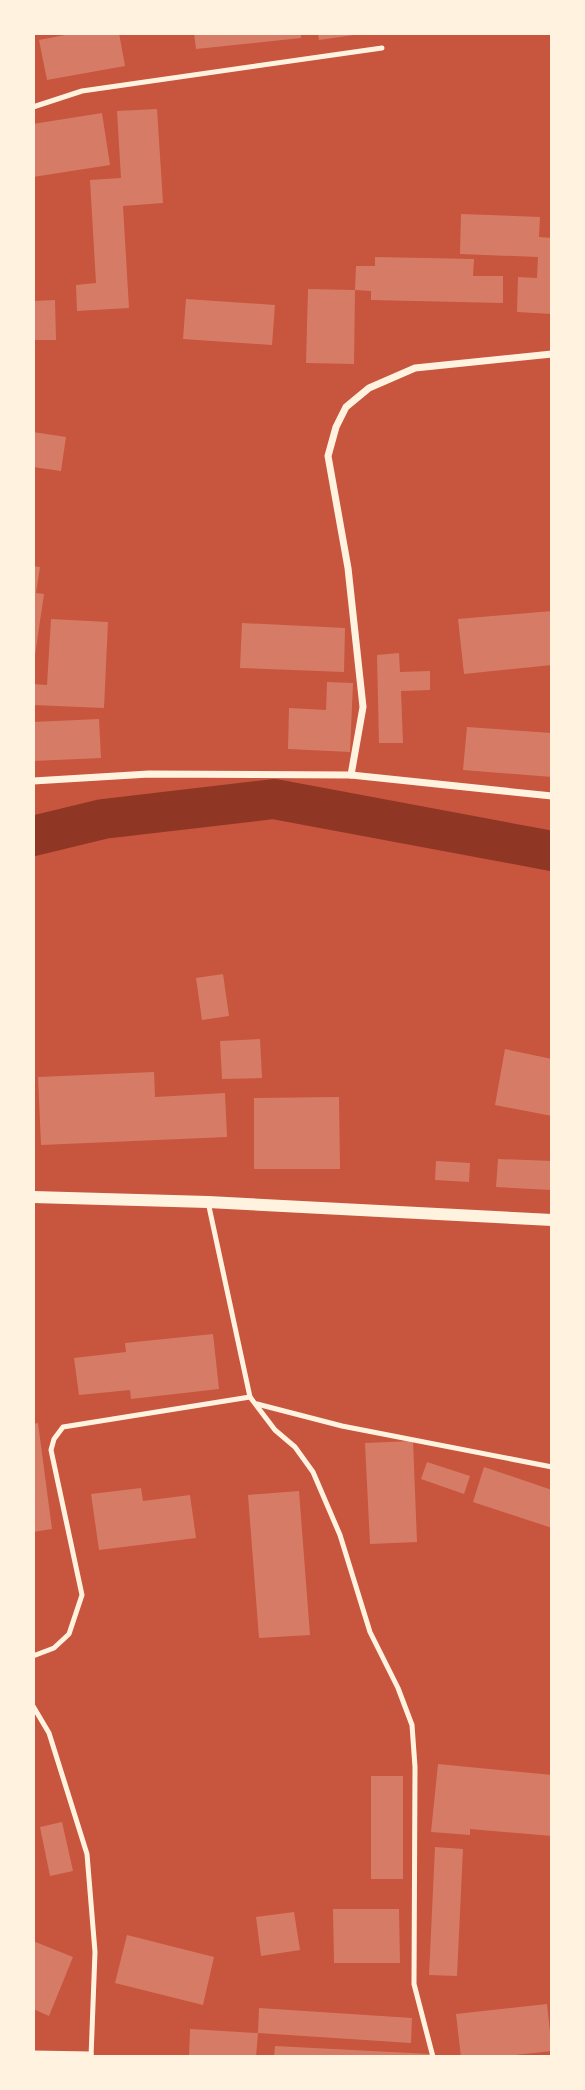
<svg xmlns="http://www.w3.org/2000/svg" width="585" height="2090" font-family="Georgia,serif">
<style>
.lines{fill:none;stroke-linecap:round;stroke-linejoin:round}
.canal{stroke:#8f3625;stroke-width:40}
.building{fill:#d67c66}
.service{stroke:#fff3e0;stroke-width:5}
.minor{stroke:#fff3e0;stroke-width:7}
.tertiary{stroke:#fff3e0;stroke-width:12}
</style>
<rect width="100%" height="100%" fill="#c8553d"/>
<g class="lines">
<!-- canal -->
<polyline class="canal" points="33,836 103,819 274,799 552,851"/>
</g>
<!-- building -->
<g class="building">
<polygon points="75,33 119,33 125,66 47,80 39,40"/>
<polygon points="194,33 301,33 301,38 196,49"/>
<polygon points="318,33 354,33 354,35 319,40"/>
<polygon points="157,109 163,203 123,206 129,308 77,311 76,285 96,283 90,180 121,178 117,111"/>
<polygon points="102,113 110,165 33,177 33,124"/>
<polygon points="461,214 540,217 539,237 552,238 552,314 517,312 518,277 537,278 538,257 460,254"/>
<polygon points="375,257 474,259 473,276 503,276 503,303 371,300 371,291 355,290 356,266 375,266"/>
<polygon points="308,289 355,290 354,364 306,363"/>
<polygon points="186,299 275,305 272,345 183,339"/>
<polygon points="55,300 56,340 33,340 33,301"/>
<polygon points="33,432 66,437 61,471 33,467"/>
<polygon points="33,566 40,567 36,593 44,594 35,655"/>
<polygon points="552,611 552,665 464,674 458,619"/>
<polygon points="51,619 108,622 104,708 33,705 33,684 47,685"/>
<polygon points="242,623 345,628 344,672 240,668"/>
<polygon points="399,653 400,672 430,671 430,690 401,691 403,743 379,743 377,655"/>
<polygon points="327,682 353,683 350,752 288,749 289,708 326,710"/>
<polygon points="99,719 101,758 33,761 33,722"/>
<polygon points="467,727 552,733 552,777 463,770"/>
<polygon points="223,974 229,1016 202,1020 196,978"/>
<polygon points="260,1039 262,1078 222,1079 220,1041"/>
<polygon points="505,1049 552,1059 552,1116 495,1105"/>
<polygon points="154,1072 155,1097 225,1093 227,1137 41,1145 38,1077"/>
<polygon points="339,1097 340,1169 254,1169 254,1098"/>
<polygon points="498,1159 552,1161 552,1190 496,1187"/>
<polygon points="436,1161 470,1163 469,1182 435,1180"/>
<polygon points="213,1334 219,1389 131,1399 130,1390 79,1395 74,1358 126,1352 125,1343"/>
<polygon points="38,1423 52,1529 33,1532 33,1424"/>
<polygon points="413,1441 417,1542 370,1544 365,1443"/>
<polygon points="427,1462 470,1476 464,1494 421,1479"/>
<polygon points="484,1467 552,1490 552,1528 473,1502"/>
<polygon points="141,1488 143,1501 190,1495 196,1538 99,1550 91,1494"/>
<polygon points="299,1491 310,1635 259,1638 248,1495"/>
<polygon points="438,1764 552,1775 552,1836 470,1829 470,1835 431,1832"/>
<rect x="371" y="1776" width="32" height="103"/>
<polygon points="62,1822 73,1871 50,1876 40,1827"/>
<polygon points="435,1847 463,1849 457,1976 429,1975"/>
<polygon points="333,1909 399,1909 400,1963 334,1963"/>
<polygon points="294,1912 300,1950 261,1956 256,1917"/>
<polygon points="127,1935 214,1957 203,2005 115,1983"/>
<polygon points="33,1941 73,1957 49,2016 33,2009"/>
<polygon points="547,2004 552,2051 495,2057 461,2057 456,2014"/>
<polygon points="259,2008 412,2018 411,2043 258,2033"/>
<polygon points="190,2029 258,2033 256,2057 189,2057"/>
<polygon points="275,2046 430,2054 430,2057 274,2057"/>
</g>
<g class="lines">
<!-- service -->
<g class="service">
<polyline points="33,107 82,91 382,48"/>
<polyline points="250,1397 275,1430 295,1447 313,1472 340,1535 370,1632 398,1688 412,1725 415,1767 414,1984 433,2057"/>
<polyline points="257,1404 342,1426 552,1467"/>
<polyline points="33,1656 54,1648 69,1634 82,1595 51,1450 54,1439 63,1427 250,1397 208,1202"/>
<polyline points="33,1706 49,1733 87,1854 95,1952 91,2057"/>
<polyline points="33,2053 91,2054"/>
</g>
<!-- minor -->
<g class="minor">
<polyline points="351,775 363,707 348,568 328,456 336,427 346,407 369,388 415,368 552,354"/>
<polyline points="33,781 149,774 351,775 552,796"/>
</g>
<!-- tertiary -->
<polyline class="tertiary" points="33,1197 208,1202 552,1220"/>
</g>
<!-- border -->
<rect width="585" height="2090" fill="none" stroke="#fff3e0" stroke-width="70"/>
</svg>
